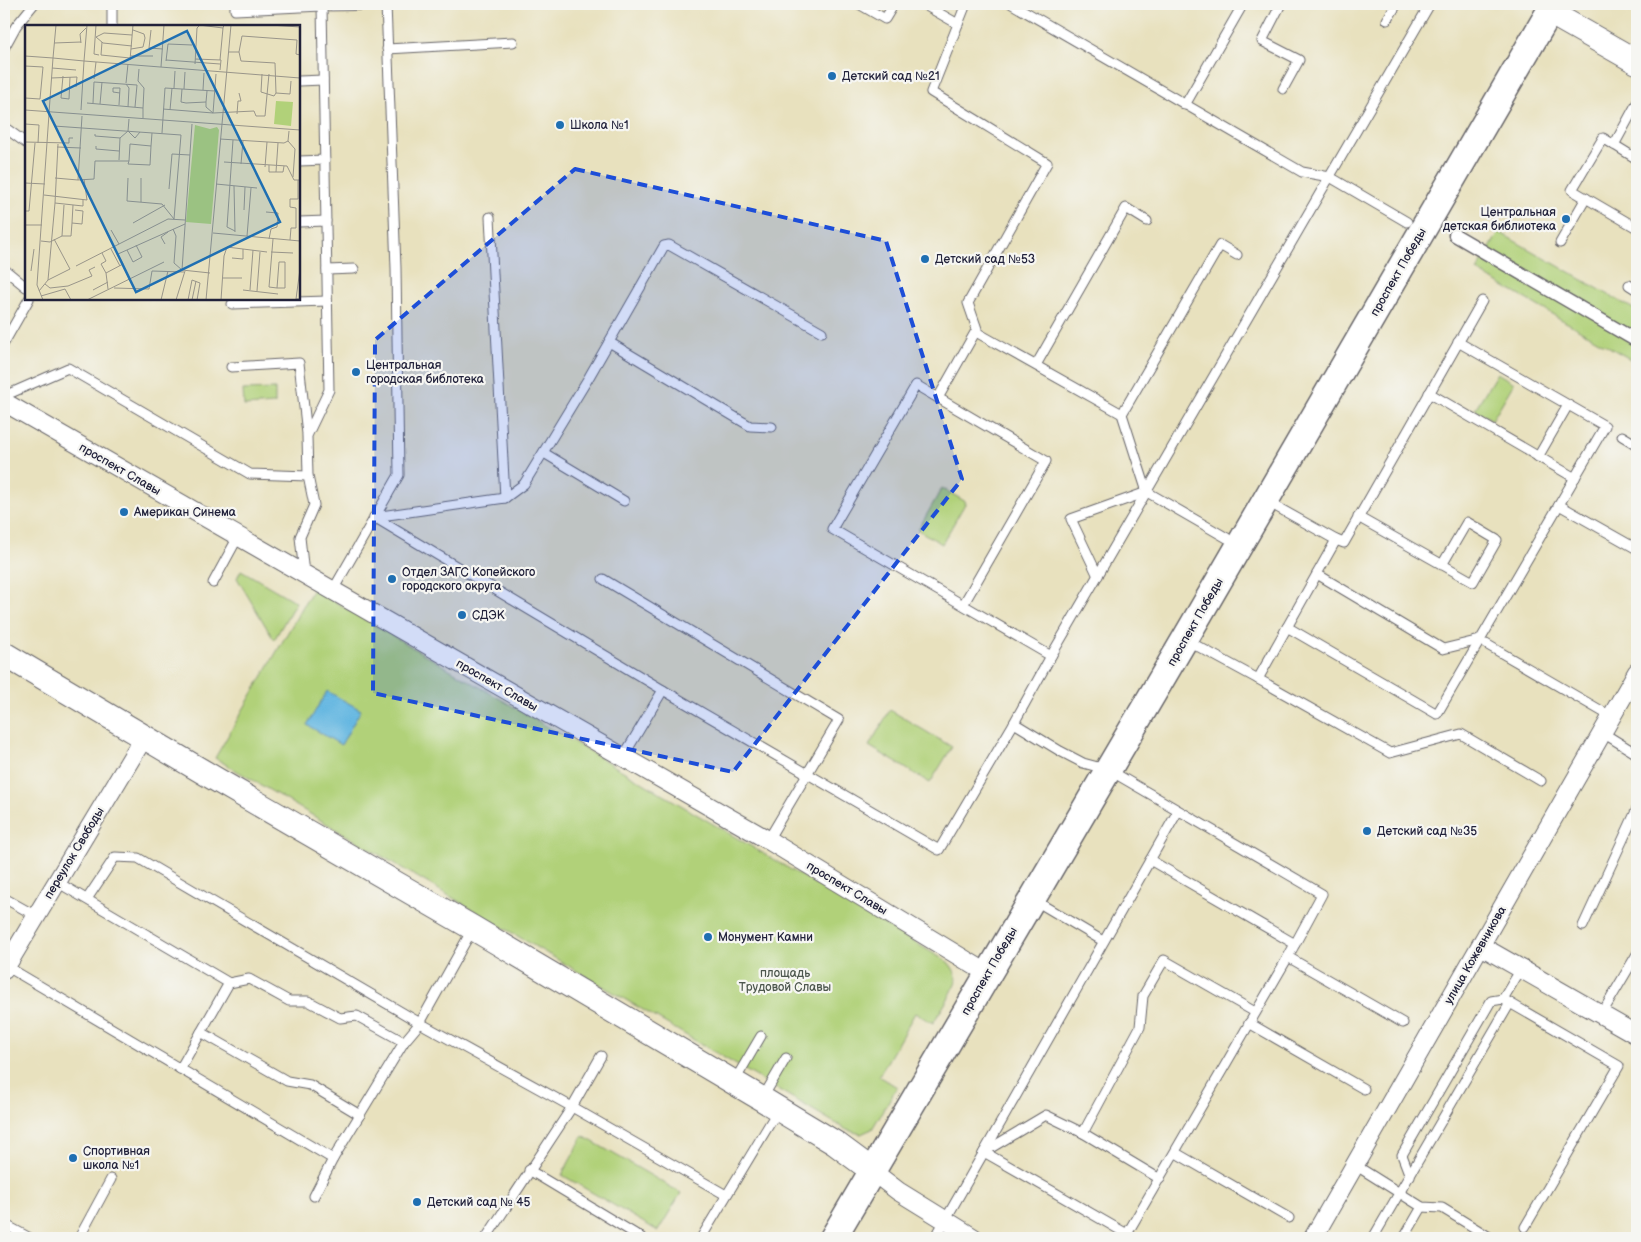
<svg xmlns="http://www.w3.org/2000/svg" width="1641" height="1242" font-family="'Balsamiq Sans',sans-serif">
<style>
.green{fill:#b1d179;stroke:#6a7a5a}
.water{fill:#65b7e1;stroke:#446c8e}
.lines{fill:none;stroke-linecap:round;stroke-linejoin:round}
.service-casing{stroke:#676569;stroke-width:11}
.pedestrian-casing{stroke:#676569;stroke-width:15}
.minor-casing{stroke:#676569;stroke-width:20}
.secondary-casing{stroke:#676569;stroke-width:26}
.primary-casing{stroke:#676569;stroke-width:29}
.service{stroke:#fff;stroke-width:9}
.pedestrian{stroke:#fff;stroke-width:12}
.minor{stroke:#fff;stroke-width:18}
.secondary{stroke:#fff;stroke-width:24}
.primary{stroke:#fff;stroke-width:26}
.marked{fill:#1d4ed8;fill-opacity:0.2;stroke:#1d4ed8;stroke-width:4;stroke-dasharray:10 6;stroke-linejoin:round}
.poi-dot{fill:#1f6fb2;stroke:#f6f6f2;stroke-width:2}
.labels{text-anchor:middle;stroke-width:4.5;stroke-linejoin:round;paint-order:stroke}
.poi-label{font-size:12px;fill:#22223b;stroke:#f6f6f2;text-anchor:start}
.street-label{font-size:12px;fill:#22223b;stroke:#f6f6f2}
.park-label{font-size:12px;fill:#4d574e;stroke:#f6f6f2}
.inset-road{fill:none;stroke:#99958a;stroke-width:1}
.view{fill:#1f6fb2;fill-opacity:0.15;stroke:#1f6fb2;stroke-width:2.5}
.inset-edge{fill:none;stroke:#22223b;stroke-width:2.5}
</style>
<rect width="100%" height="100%" fill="#f6f6f2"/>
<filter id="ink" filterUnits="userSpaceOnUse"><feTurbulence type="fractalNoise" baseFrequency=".02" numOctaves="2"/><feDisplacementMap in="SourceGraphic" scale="10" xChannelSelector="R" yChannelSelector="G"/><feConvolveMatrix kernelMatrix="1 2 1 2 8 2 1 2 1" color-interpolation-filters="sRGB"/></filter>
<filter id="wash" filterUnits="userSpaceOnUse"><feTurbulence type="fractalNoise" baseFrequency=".0096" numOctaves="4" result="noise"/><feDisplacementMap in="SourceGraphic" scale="20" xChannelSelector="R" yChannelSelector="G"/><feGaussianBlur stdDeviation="1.12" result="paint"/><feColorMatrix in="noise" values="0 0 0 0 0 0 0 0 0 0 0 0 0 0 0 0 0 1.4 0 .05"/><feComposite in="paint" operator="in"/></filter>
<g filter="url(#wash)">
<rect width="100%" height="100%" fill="#e8e1be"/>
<!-- green -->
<g class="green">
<polygon points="1499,232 1637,311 1637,363 1477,271"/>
<polygon points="1497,373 1514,383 1492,420 1475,409"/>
<polygon points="275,389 275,404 244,406 243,390"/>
<polygon points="942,488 966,502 942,544 918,530"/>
<polygon points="241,570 296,602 274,640 237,578"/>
<path d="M313 589 948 962C952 967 957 973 956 980 955 990 939 1013 933 1023L915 1013 879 1076 897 1087 872 1129 861 1134 847 1130 215 758Z"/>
<polygon points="890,710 952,747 930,783 869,746"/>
<polygon points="583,1136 681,1193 658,1231 562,1175"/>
</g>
<!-- water -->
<polygon class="water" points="327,691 361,710 341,745 307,725"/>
</g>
<g filter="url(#ink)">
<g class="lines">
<defs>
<g id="service">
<polyline points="112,4 112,26"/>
<polyline points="235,4 235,10 322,6 386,5"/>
<polyline points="859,4 885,19 894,4"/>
<polyline points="923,4 958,24"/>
<polyline points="1012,4 1302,172 1330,177 1407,222"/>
<polyline points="1281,4 1262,41 1299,60 1283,89"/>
<polyline points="1387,20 1397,4"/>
<polyline points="4,48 16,26 34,4"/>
<polyline points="387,49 513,42"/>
<polyline points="299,81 323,80"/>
<polyline points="1185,105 1243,4"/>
<polyline points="4,127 26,143"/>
<polyline points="1614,145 1637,103"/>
<polyline points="1637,159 1603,138 1572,190 1637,228"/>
<polyline points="299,161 325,160"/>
<polyline points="490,217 505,498"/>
<polyline points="299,222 326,221"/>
<polyline points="1560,243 1586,198"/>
<polyline points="4,269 26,287"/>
<polyline points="327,270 354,269"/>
<polyline points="1629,285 1637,290"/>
<polyline points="232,304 327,301"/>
<polyline points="976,332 1122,414 1147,492 1227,538"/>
<polyline points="609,342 750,426 772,427"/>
<polyline points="4,343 29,299"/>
<polyline points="1036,365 1126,208 1147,221"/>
<polyline points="231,367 299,363 307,434"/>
<polyline points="1429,393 1575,478"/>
<polyline points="4,396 68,368 250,474 308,476"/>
<polyline points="938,398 977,329 968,303 1047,163 931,92 966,4"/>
<polyline points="1122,414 1220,245 1237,255"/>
<polyline points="1622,436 1637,445"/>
<polyline points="544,453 624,501"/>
<polyline points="1538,457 1568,405"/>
<polyline points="1268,502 1336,540"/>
<polyline points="1559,505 1637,549"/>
<polyline points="374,517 663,690 939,850 1014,723 1051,656 1430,4"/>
<polyline points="374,517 505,498 524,484 589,377 664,246 669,245 822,332"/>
<polyline points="1358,517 1473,582 1497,540 1467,522 1442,565"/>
<polyline points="304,574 300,537 314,505 308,476 307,436 329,390 322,6"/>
<polyline points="1317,574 1443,649 1480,640"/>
<polyline points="1098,576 1071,519 1147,492"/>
<polyline points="603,579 839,720 768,840"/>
<polyline points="213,583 238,537"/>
<polyline points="333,590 399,475 396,268 386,4"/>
<polyline points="963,605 832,529 916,385 1046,461 963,605 1051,656"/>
<polyline points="1287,627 1437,714 1605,426 1458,342"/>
<polyline points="1188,641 1258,679 1336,540 1344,543 1482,301"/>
<polyline points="1486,644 1612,717"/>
<polyline points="1258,679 1390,753 1461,734 1541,781"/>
<polyline points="1014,723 1060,751 1083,763 1109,770 1322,894 1288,957 1127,1234"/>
<polyline points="1603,733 1637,754"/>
<polyline points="623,757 663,690"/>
<polyline points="1150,860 1295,944"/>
<polyline points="57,882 229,983 249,979 289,1001 308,1001 340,1018 357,1016 404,1042"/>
<polyline points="4,898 36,916"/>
<polyline points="87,899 115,857 138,858 420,1023 572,1107 726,1195"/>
<polyline points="1034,900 1103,941"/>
<polyline points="1583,926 1637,809"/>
<polyline points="1288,957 1403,1023"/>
<polyline points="6,966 333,1159"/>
<polyline points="1503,999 1521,969"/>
<polyline points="1601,1015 1637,954"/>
<polyline points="1249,1023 1364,1089"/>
<polyline points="201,1032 287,1081 310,1085 360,1115"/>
<polyline points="180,1069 229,983"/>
<polyline points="734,1082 761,1036"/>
<polyline points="762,1099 786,1058"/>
<polyline points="1176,1153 1289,1218"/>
<polyline points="1355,1165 1422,1207 1442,1208 1491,1238"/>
<polyline points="529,1170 642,1238"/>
<polyline points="1410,1176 1402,1155 1491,1001 1503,999 1619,1066 1525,1227"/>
<polyline points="1160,1179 1083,1133 1140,1027 1143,996 1164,960 1255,1012"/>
<polyline points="314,1196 333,1159 404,1042 420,1023 472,930"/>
<polyline points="4,1224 30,1238"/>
<polyline points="79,1238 111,1179"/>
<polyline points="486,1238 572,1107 601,1056"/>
<polyline points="701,1238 778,1110"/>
<polyline points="935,1238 984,1152 1046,1115 1083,1133"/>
<polyline points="1134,1238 984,1152 1178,811"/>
<polyline points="1373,1238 1510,1003"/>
<polyline points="1404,1238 1422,1207"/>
</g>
<polyline id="pedestrian" points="1455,235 1637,341"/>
<g id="minor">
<polyline points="4,402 768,840 977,967"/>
<polyline points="1481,946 1637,1035"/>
<polyline points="4,970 144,737"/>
<polyline points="872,1171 898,1191 974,1238"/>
<polyline points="1313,1238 1637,672"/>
</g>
<g id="secondary">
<polyline points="1549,12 1637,62"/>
<polyline points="4,654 217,780 473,928 762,1099 835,1143 862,1163"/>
</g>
<polyline id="primary" points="833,1238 1185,639 1554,4"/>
</defs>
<!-- service casing -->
<use href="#service" class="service-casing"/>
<!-- pedestrian casing -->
<use href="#pedestrian" class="pedestrian-casing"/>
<!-- minor casing -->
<use href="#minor" class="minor-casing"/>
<!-- secondary casing -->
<use href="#secondary" class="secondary-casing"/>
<!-- primary casing -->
<use href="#primary" class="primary-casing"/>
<!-- service -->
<use href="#service" class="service"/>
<!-- pedestrian -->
<use href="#pedestrian" class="pedestrian"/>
<!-- minor -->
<use href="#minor" class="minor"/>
<!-- secondary -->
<use href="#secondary" class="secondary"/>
<!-- primary -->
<use href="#primary" class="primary"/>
</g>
</g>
<!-- marked area -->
<path class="marked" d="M575 169 886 241 962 479 733 772 373 693 375 340Z"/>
<!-- markers -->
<g class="poi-dot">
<circle cx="832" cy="76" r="5"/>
<circle cx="560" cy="125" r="5"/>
<circle cx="1566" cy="219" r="5"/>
<circle cx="925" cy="259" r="5"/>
<circle cx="356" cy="372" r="5"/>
<circle cx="124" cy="512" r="5"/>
<circle cx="392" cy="579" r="5"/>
<circle cx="462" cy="615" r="5"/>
<circle cx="1367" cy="831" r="5"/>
<circle cx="708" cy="937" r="5"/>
<circle cx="73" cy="1158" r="5"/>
<circle cx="417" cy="1202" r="5"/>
</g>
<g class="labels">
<!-- poi labels -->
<g class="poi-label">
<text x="842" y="80">Детский сад №21</text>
<text x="570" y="129">Школа №1</text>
<text x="1556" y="216" text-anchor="end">Центральная<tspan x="1556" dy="14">детская библиотека</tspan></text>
<text x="935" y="263">Детский сад №53</text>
<text x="366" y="369">Центральная<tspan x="366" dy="14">городская библотека</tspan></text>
<text x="134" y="516">Американ Синема</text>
<text x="402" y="576">Отдел ЗАГС Копейского<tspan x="402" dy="14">городского округа</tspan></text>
<text x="472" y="619">СДЭК</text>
<text x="1377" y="835">Детский сад №35</text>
<text x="718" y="941">Монумент Камни</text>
<text x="83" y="1155">Спортивная<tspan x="83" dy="14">школа №1</tspan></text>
<text x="427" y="1206">Детский сад № 45</text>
</g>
<!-- street labels -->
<g class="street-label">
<text transform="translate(1398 272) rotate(-60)" y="4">проспект Победы</text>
<text transform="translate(120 469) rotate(30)" y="4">проспект Славы</text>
<text transform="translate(1195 622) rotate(-60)" y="4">проспект Победы</text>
<text transform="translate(497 685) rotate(30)" y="4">проспект Славы</text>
<text transform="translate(74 853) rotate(-59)" y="4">переулок Свободы</text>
<text transform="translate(847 888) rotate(31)" y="4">проспект Славы</text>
<text transform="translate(1475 955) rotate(-60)" y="4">улица Кожевникова</text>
<text transform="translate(989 971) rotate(-60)" y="4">проспект Победы</text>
</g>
<!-- park labels -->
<g class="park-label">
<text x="785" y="977">площадь<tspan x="785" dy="14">Трудовой Славы</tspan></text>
</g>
</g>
<!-- overview -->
<g transform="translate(25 25)">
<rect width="275" height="275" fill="#e8e1be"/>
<path d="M251 76 268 77 266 101 249 99ZM170 100 185 104 192 102 194 105 186 199 161 197Z" fill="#b1d179"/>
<path class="inset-road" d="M71 0 69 29 74 30M174 0 198 3 199 0M245 0 275 2M126 5 124 23 138 24M77 17 76 30 105 33M29 18 56 17M56 18 55 9 61 3M107 21 78 18 71 12 79 8 107 10M106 24 118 22 120 13 119 9 108 5M204 27H214L216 36 250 38 251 68 265 69 266 56M214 27 217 11 272 15 271 29 275 30M0 31 28 33 31 0M106 31H128M170 34 196 35 195 45M105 35 108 0M141 35 195 39M195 35 198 3M141 36 143 19 167 20M170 39 172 3 174 1M0 41 18 42 15 74 0 73M136 42 139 0M27 43 51 45M114 44 113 56 119 63 118 83M237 49 236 67 249 71 251 68M38 51 36 73 44 74 45 52M26 53 52 52 51 62M69 54 71 37M101 58 103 39M101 59 104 63 103 82M149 63 150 46M157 64 156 77 161 78 181 77 182 66M159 64 160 47M178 65 179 48M181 77V82L188 88 229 86 231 91H240L244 49M62 78 118 83V93M68 78 69 57 112 60 110 82M75 79 77 57M94 80 95 63H88V67L95 68M138 84 188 88 191 49M0 85 275 105M56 85 59 36 275 53M145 85 147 63M24 88 28 33 59 36 62 0M212 89 213 76H216L214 68M0 99 14 100 13 118M167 99 157 245 185 248M197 99 206 0M29 101 156 110 149 194M103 106 110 113 115 107M137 108 140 63 190 66M70 109V111L95 113M195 114 259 118 263 116 264 106M208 115 202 202 210 206M263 116 270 124 268 152M0 117 44 118V113H48M33 119 30 178 58 181V175M71 121V124L94 126M32 122 56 123M94 135 95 113 103 106 104 94M104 136 105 119 126 121 127 108M199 137 262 141 269 155H275M216 139 218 116M244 140V147H258L259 141M240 142 242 117M251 147 253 118M30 153 53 155 57 91M103 153 102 176 137 179 149 194M53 155 69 154 70 136H104L103 139 125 140 126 121M0 158 20 159M191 159 232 163M209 161 210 207M144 164 147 129 165 130M19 170 62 175 59 154M116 177V153M48 180 47 198 57 199 58 186 50 185M219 185 220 162M0 186H4L10 118M241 187 253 188 252 202 246 204 244 214M108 198 140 180M0 200H17M148 204 151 211 149 238 157 245M86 205 94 219M188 208 275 216M37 211H46L47 198M222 211 226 163M248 214 244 262 252 263 254 237H260V263H252M265 215 266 203H271V183L265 182V174H273V155M16 216 25 217 37 211 39 180M140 219 136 212 143 207M86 224 95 241M102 225 108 237 117 232 111 220M246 227 268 228M77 228 81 236 76 239 81 248M93 229 160 199M207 233 218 234V224M51 241 143 194 160 195M275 244 271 274H275M6 246 9 224M198 253H217M23 255 30 178M20 259 25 263 43 261 67 251 64 245 70 242M89 263 124 264 127 246 159 247M83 264 81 248 98 239 89 222M68 265 83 257M218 265 253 269M225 265 228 225M14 266 23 255 45 244 29 214M232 266 235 227M16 271 40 264 46 275M18 275 12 260 24 89M62 275 139 237M136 275 143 246M151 275 160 246M163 275 167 255 175 258 172 275M167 275 171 256M181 275 197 99M196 275 199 231 202 222 242 227"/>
<path class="view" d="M162 6 255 197 111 267 18 76Z"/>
<rect width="275" height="275" class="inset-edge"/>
</g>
<!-- margin -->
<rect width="1641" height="1242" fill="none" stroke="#f6f6f2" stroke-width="20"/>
</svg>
